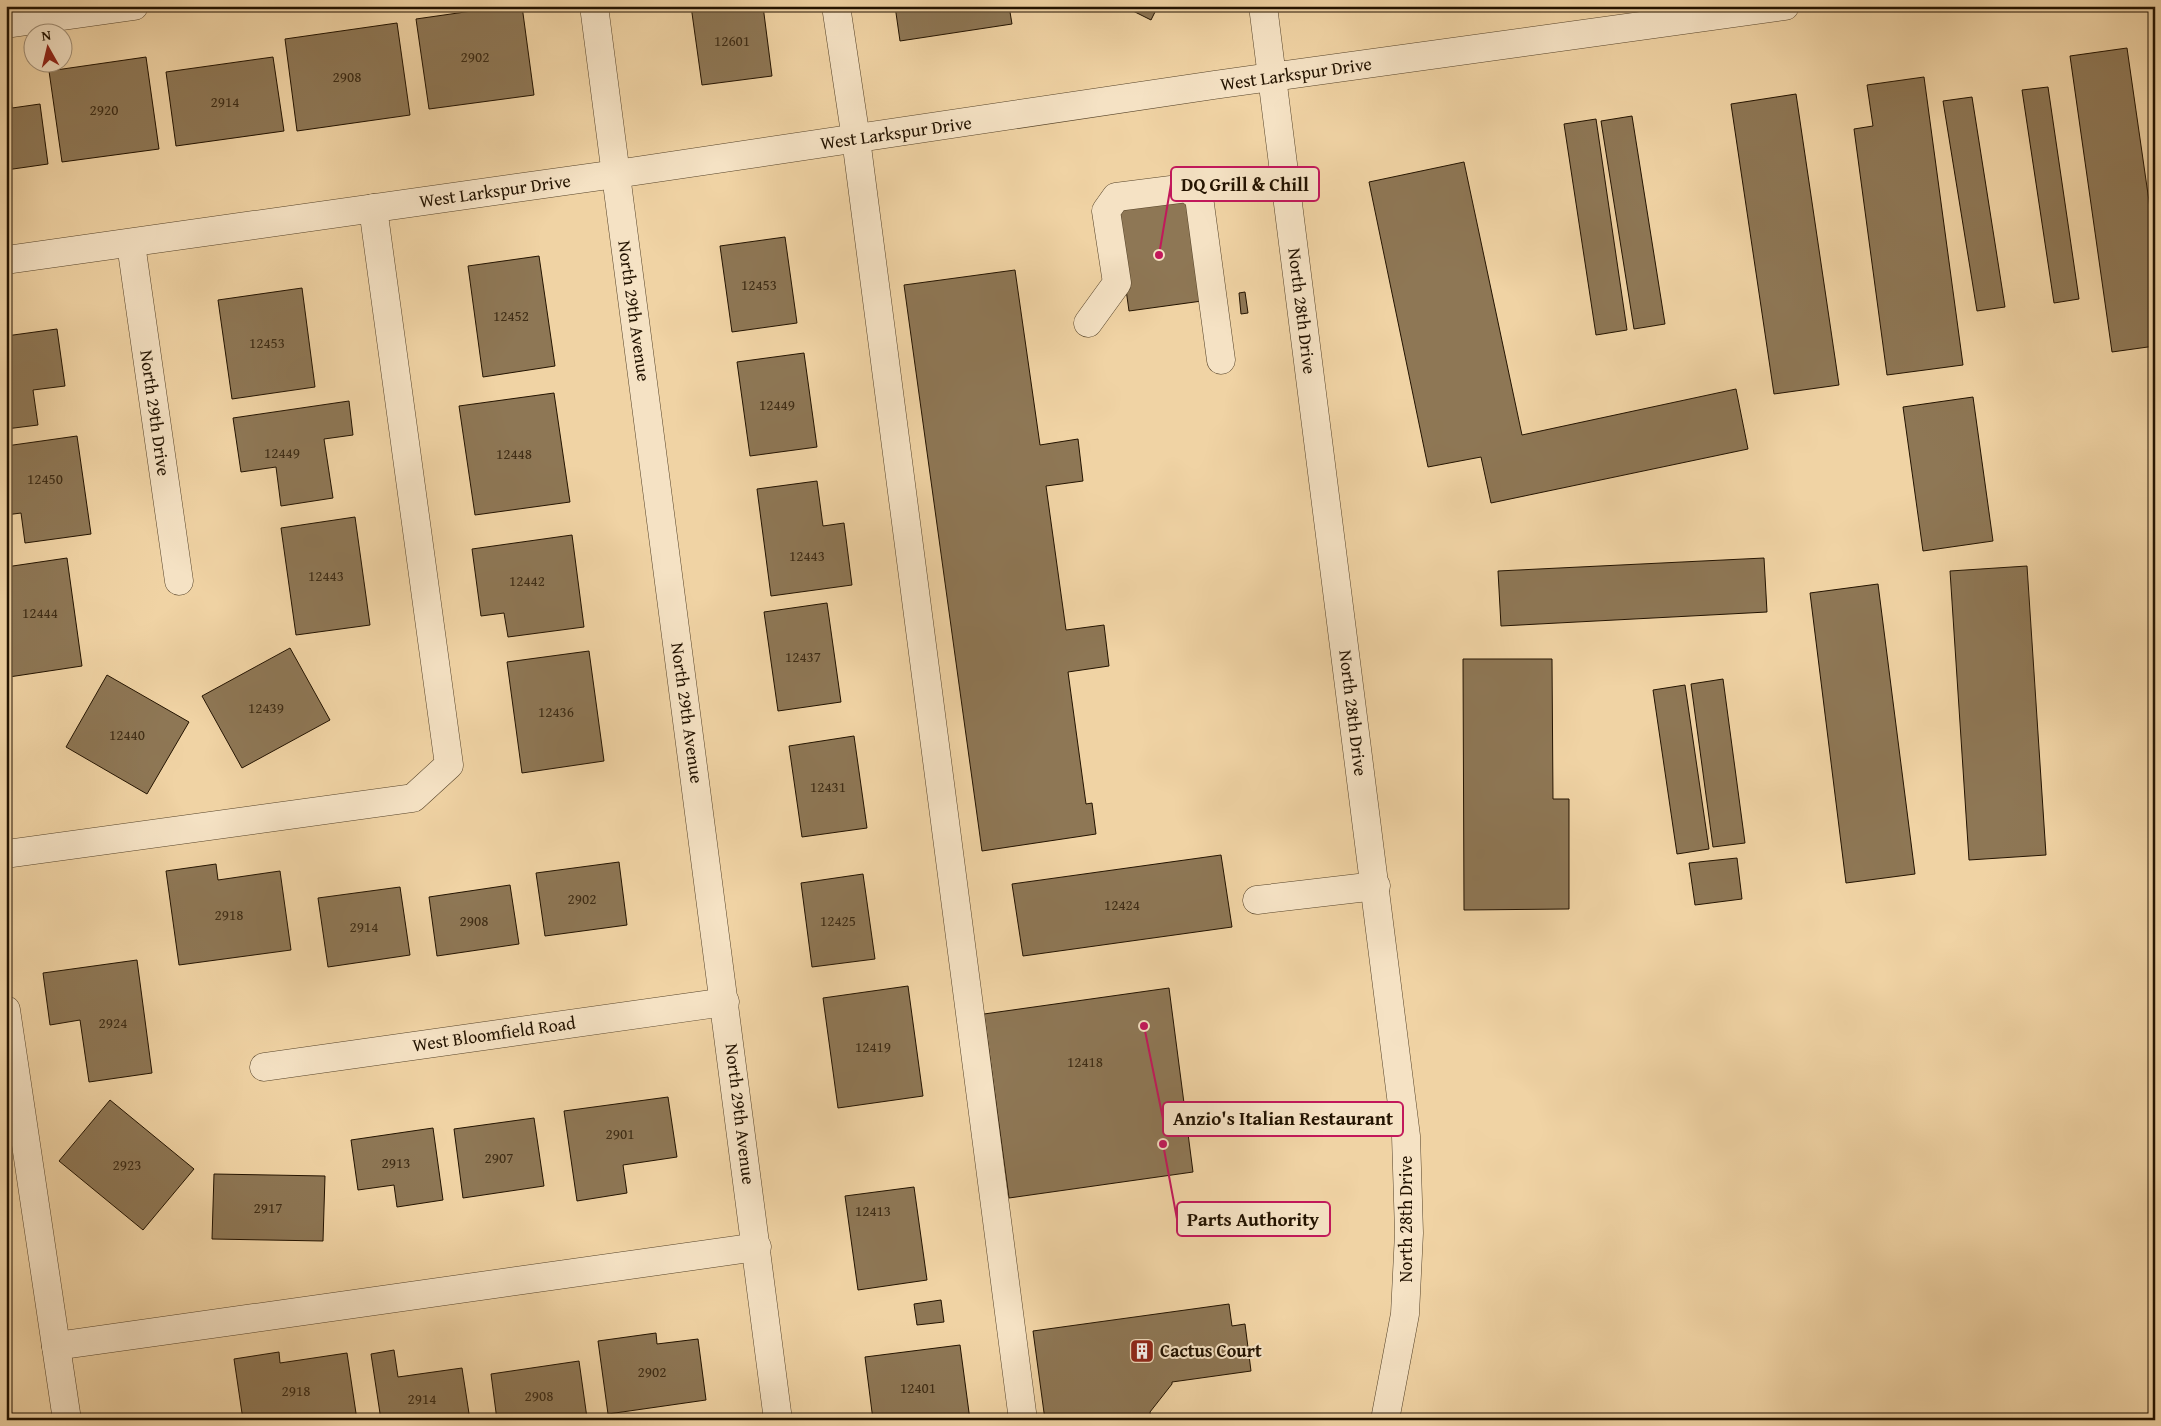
<svg xmlns="http://www.w3.org/2000/svg" width="2161" height="1426" font-family="'Gentium Book Plus',serif">
<style>
.building{fill:#8e7755;stroke:#231300}
.lines{fill:none;stroke-linecap:round;stroke-linejoin:round}
.minor-casing{stroke:#564329;stroke-width:29}
.minor{stroke:#f5e2c4;stroke-width:28}
.labels{text-anchor:middle;stroke-width:4;stroke-linejoin:round;paint-order:stroke}
.number-label{font-size:15px;fill:#3e2c15}
.street-label{font-size:18px;fill:#231300;stroke:#f5e2c4}
.poi-label{font-size:18px;font-weight:bold;fill:#231300;stroke:#f5e2c4;text-anchor:start}
.leader{fill:none;stroke:#c2185b;stroke-width:2}
.callout-dot{fill:#c2185b;stroke:#f5e2c4;stroke-width:2}
.callout{fill:#f5e2c4;stroke:#c2185b;stroke-width:2}
.callout-label{font-size:19px;text-anchor:middle;font-weight:bold;fill:#231300}
</style>
<rect width="100%" height="100%" fill="#f0d3a4"/>
<filter id="stains"><feTurbulence type="fractalNoise" baseFrequency=".004" numOctaves="4"/><feColorMatrix values="0 0 0 0 .2 0 0 0 0 .09 0 0 0 0 .02 0 0 0 .5 -.17"/></filter>
<radialGradient id="worn" r=".72"><stop offset=".6" stop-color="#630" stop-opacity="0"/><stop offset="1" stop-color="#630" stop-opacity=".3"/></radialGradient>
<!-- building -->
<g class="building">
<polygon points="507,6 522,6 534,95 429,109 416,19"/>
<polygon points="691,6 763,6 772,76 702,85"/>
<polygon points="895,6 1009,6 1012,24 900,41"/>
<polygon points="1123,6 1158,6 1151,20"/>
<polygon points="397,23 410,115 297,131 285,39"/>
<polygon points="2127,48 2155,243 2155,346 2112,352 2070,56"/>
<polygon points="146,57 159,149 62,162 49,71"/>
<polygon points="273,57 284,131 176,146 166,72"/>
<polygon points="1924,77 1963,365 1887,375 1854,129 1873,126 1867,85"/>
<polygon points="2048,87 2079,299 2054,303 2022,90"/>
<polygon points="1796,94 1839,385 1774,394 1731,104"/>
<polygon points="11,95 12,108 40,104 48,164 6,170 6,96"/>
<polygon points="1972,97 2005,307 1977,311 1943,101"/>
<polygon points="1632,116 1665,324 1634,329 1601,121"/>
<polygon points="1596,119 1627,330 1596,335 1564,124"/>
<polygon points="1464,162 1522,435 1736,389 1748,449 1491,503 1481,457 1428,467 1369,182"/>
<polygon points="1188,200 1202,301 1129,311 1115,210"/>
<polygon points="785,237 797,323 732,332 720,246"/>
<polygon points="539,256 555,366 483,377 468,266"/>
<polygon points="1015,270 1040,445 1078,439 1083,481 1046,486 1066,630 1104,625 1109,666 1068,672 1086,804 1092,803 1096,834 982,851 904,285"/>
<polygon points="302,288 315,387 232,399 218,300"/>
<polygon points="1245,292 1248,313 1241,314 1239,293"/>
<polygon points="57,329 65,386 33,390 38,425 6,429 6,336"/>
<polygon points="804,353 817,447 750,456 737,362"/>
<polygon points="554,393 570,502 475,515 459,406"/>
<polygon points="1973,397 1993,541 1923,551 1903,407"/>
<polygon points="349,401 353,435 324,439 333,498 281,506 276,467 241,472 233,418"/>
<polygon points="77,436 91,534 25,543 21,513 6,515 6,446"/>
<polygon points="817,481 823,526 844,523 852,585 771,596 757,489"/>
<polygon points="355,517 370,625 296,635 281,528"/>
<polygon points="572,535 584,627 508,637 504,613 481,616 472,549"/>
<polygon points="67,558 82,666 9,677 6,660 6,567"/>
<polygon points="1764,558 1767,612 1501,626 1498,571"/>
<polygon points="2027,566 2046,855 1969,860 1950,571"/>
<polygon points="1878,584 1915,874 1846,883 1810,593"/>
<polygon points="827,603 841,702 778,711 764,612"/>
<polygon points="290,648 330,720 242,768 202,696"/>
<polygon points="589,651 604,761 522,773 507,662"/>
<polygon points="1463,659 1552,659 1553,799 1569,799 1569,909 1464,910"/>
<polygon points="107,675 189,722 147,794 66,747"/>
<polygon points="1723,679 1745,843 1713,847 1691,684"/>
<polygon points="1685,685 1709,849 1677,854 1653,690"/>
<polygon points="854,736 867,828 802,837 789,746"/>
<polygon points="1221,855 1232,927 1023,956 1012,884"/>
<polygon points="1737,858 1742,899 1695,905 1689,863"/>
<polygon points="619,862 627,925 545,936 536,873"/>
<polygon points="216,864 218,880 280,871 291,950 179,965 166,871"/>
<polygon points="863,874 875,959 812,967 801,883"/>
<polygon points="510,885 519,944 437,956 429,897"/>
<polygon points="400,887 410,955 328,967 318,898"/>
<polygon points="137,960 152,1073 89,1082 80,1020 50,1025 43,973"/>
<polygon points="908,986 923,1096 838,1108 823,998"/>
<polygon points="1169,988 1193,1172 1009,1198 984,1014"/>
<polygon points="668,1097 677,1157 623,1165 627,1193 577,1201 564,1111"/>
<polygon points="110,1100 194,1169 143,1230 59,1161"/>
<polygon points="534,1118 544,1186 463,1198 454,1129"/>
<polygon points="433,1128 443,1200 397,1207 394,1185 358,1190 351,1140"/>
<polygon points="214,1174 325,1176 323,1241 212,1239"/>
<polygon points="914,1187 927,1280 858,1290 845,1196"/>
<polygon points="941,1300 944,1322 917,1325 914,1304"/>
<polygon points="1229,1304 1232,1326 1245,1324 1251,1371 1172,1382 1172,1384 1150,1412 1151,1420 1045,1420 1033,1331"/>
<polygon points="656,1333 657,1344 698,1339 706,1400 608,1414 598,1341"/>
<polygon points="960,1345 970,1420 873,1420 865,1357"/>
<polygon points="394,1350 398,1377 462,1368 470,1420 381,1420 371,1354"/>
<polygon points="279,1352 280,1363 347,1353 357,1420 243,1420 234,1359"/>
<polygon points="579,1361 587,1418 497,1420 491,1374"/>
</g>
<g class="lines">
<defs>
<g id="minor">
<polyline points="594,6 778,1420"/>
<polyline points="836,6 856,139 1023,1420"/>
<polyline points="1263,6 1406,1136 1409,1233 1405,1314 1385,1420"/>
<polyline points="6,24 134,6"/>
<polyline points="131,244 179,581"/>
<polyline points="6,260 616,174 1214,85 1785,6"/>
<polyline points="1088,323 1117,283 1106,211 1116,197 1187,188 1199,197 1221,360"/>
<polyline points="6,854 413,798 449,765 373,208"/>
<polyline points="1257,900 1376,886"/>
<polyline points="6,1010 67,1420"/>
<polyline points="264,1067 725,1002"/>
<polyline points="56,1346 757,1247"/>
</g>
</defs>
<!-- minor casing -->
<use href="#minor" class="minor-casing"/>
<!-- minor -->
<use href="#minor" class="minor"/>
</g>
<!-- icons -->
<defs>
<symbol id="building-square" viewBox="-11 -11 22 22"><rect x="-9" y="-9" width="18" height="18" rx="4" fill="#8f2418" stroke="#f5e2c4"/><path d="M-4-6H4V6H1V3H-1V6H-4ZM-2.5-4.3h1.7v1.8h-1.7ZM.8-4.3h1.7v1.8H.8ZM-2.5-1h1.7V.8h-1.7ZM.8-1h1.7V.8H.8Z" fill="#fff"/></symbol>
</defs>
<g fill-rule="evenodd">
<use href="#building-square" x="1128" y="1337" width="28" height="28"/>
</g>
<g class="labels">
<!-- number labels -->
<g class="number-label">
<text x="732" y="46">12601</text>
<text x="475" y="62">2902</text>
<text x="347" y="82">2908</text>
<text x="225" y="107">2914</text>
<text x="104" y="115">2920</text>
<text x="759" y="290">12453</text>
<text x="511" y="321">12452</text>
<text x="267" y="348">12453</text>
<text x="777" y="410">12449</text>
<text x="282" y="458">12449</text>
<text x="514" y="459">12448</text>
<text x="45" y="484">12450</text>
<text x="807" y="561">12443</text>
<text x="326" y="581">12443</text>
<text x="527" y="586">12442</text>
<text x="40" y="618">12444</text>
<text x="803" y="662">12437</text>
<text x="266" y="713">12439</text>
<text x="556" y="717">12436</text>
<text x="127" y="740">12440</text>
<text x="828" y="792">12431</text>
<text x="582" y="904">2902</text>
<text x="1122" y="910">12424</text>
<text x="229" y="920">2918</text>
<text x="474" y="926">2908</text>
<text x="838" y="926">12425</text>
<text x="364" y="932">2914</text>
<text x="113" y="1028">2924</text>
<text x="873" y="1052">12419</text>
<text x="1085" y="1067">12418</text>
<text x="620" y="1139">2901</text>
<text x="499" y="1163">2907</text>
<text x="396" y="1168">2913</text>
<text x="127" y="1170">2923</text>
<text x="268" y="1213">2917</text>
<text x="873" y="1216">12413</text>
<text x="652" y="1377">2902</text>
<text x="918" y="1393">12401</text>
<text x="296" y="1396">2918</text>
<text x="539" y="1401">2908</text>
<text x="422" y="1404">2914</text>
</g>
<!-- street labels -->
<g class="street-label">
<text transform="translate(1296 74) rotate(-8)" y="6">West Larkspur Drive</text>
<text transform="translate(896 133) rotate(-8)" y="6">West Larkspur Drive</text>
<text transform="translate(495 191) rotate(-8)" y="6">West Larkspur Drive</text>
<text transform="translate(634 311) rotate(82)" y="6">North 29th Avenue</text>
<text transform="translate(1302 311) rotate(83)" y="6">North 28th Drive</text>
<text transform="translate(155 413) rotate(82)" y="6">North 29th Drive</text>
<text transform="translate(687 713) rotate(82)" y="6">North 29th Avenue</text>
<text transform="translate(1353 713) rotate(83)" y="6">North 28th Drive</text>
<text transform="translate(494 1034) rotate(-8)" y="6">West Bloomfield Road</text>
<text transform="translate(740 1114) rotate(83)" y="6">North 29th Avenue</text>
<text transform="translate(1406 1219) rotate(-90)" y="6">North 28th Drive</text>
</g>
<!-- poi labels -->
<g class="poi-label">
<text x="1160" y="1357">Cactus Court</text>
</g>
</g>
<!-- callouts -->
<path class="leader" d="M1159 255L1171 184M1144 1026L1163 1119M1163 1144L1177 1219"/>
<g class="callout-dot">
<circle cx="1159" cy="255" r="5"/>
<circle cx="1144" cy="1026" r="5"/>
<circle cx="1163" cy="1144" r="5"/>
</g>
<g class="callout">
<rect x="1171" y="167" width="148" height="34" rx="5"/>
<rect x="1163" y="1102" width="240" height="34" rx="5"/>
<rect x="1177" y="1202" width="153" height="34" rx="5"/>
</g>
<g class="callout-label">
<text x="1245" y="191">DQ Grill &amp; Chill</text>
<text x="1283" y="1125">Anzio's Italian Restaurant</text>
<text x="1253" y="1226">Parts Authority</text>
</g>
<!-- margin -->
<rect width="2161" height="1426" fill="none" stroke="#f0d3a4" stroke-width="25"/>
<rect x="8" y="8" width="2146" height="1411" fill="none" stroke="#231300" stroke-width="2.5"/>
<rect x="12" y="12" width="2136" height="1401" fill="none" stroke="#231300"/>
<!-- north arrow -->
<g transform="translate(48 48) rotate(352)"><circle r="24" fill="#f5e2c4" stroke="#a18f76"/>
<path d="M0-4L9 19L0 12L-9 19Z" fill="#8f2418"/>
<text y="-8" font-size="14" font-weight="bold" text-anchor="middle" fill="#231300">N</text>
</g>
<rect width="100%" height="100%" filter="url(#stains)"/>
<rect width="100%" height="100%" fill="url(#worn)"/>
</svg>
